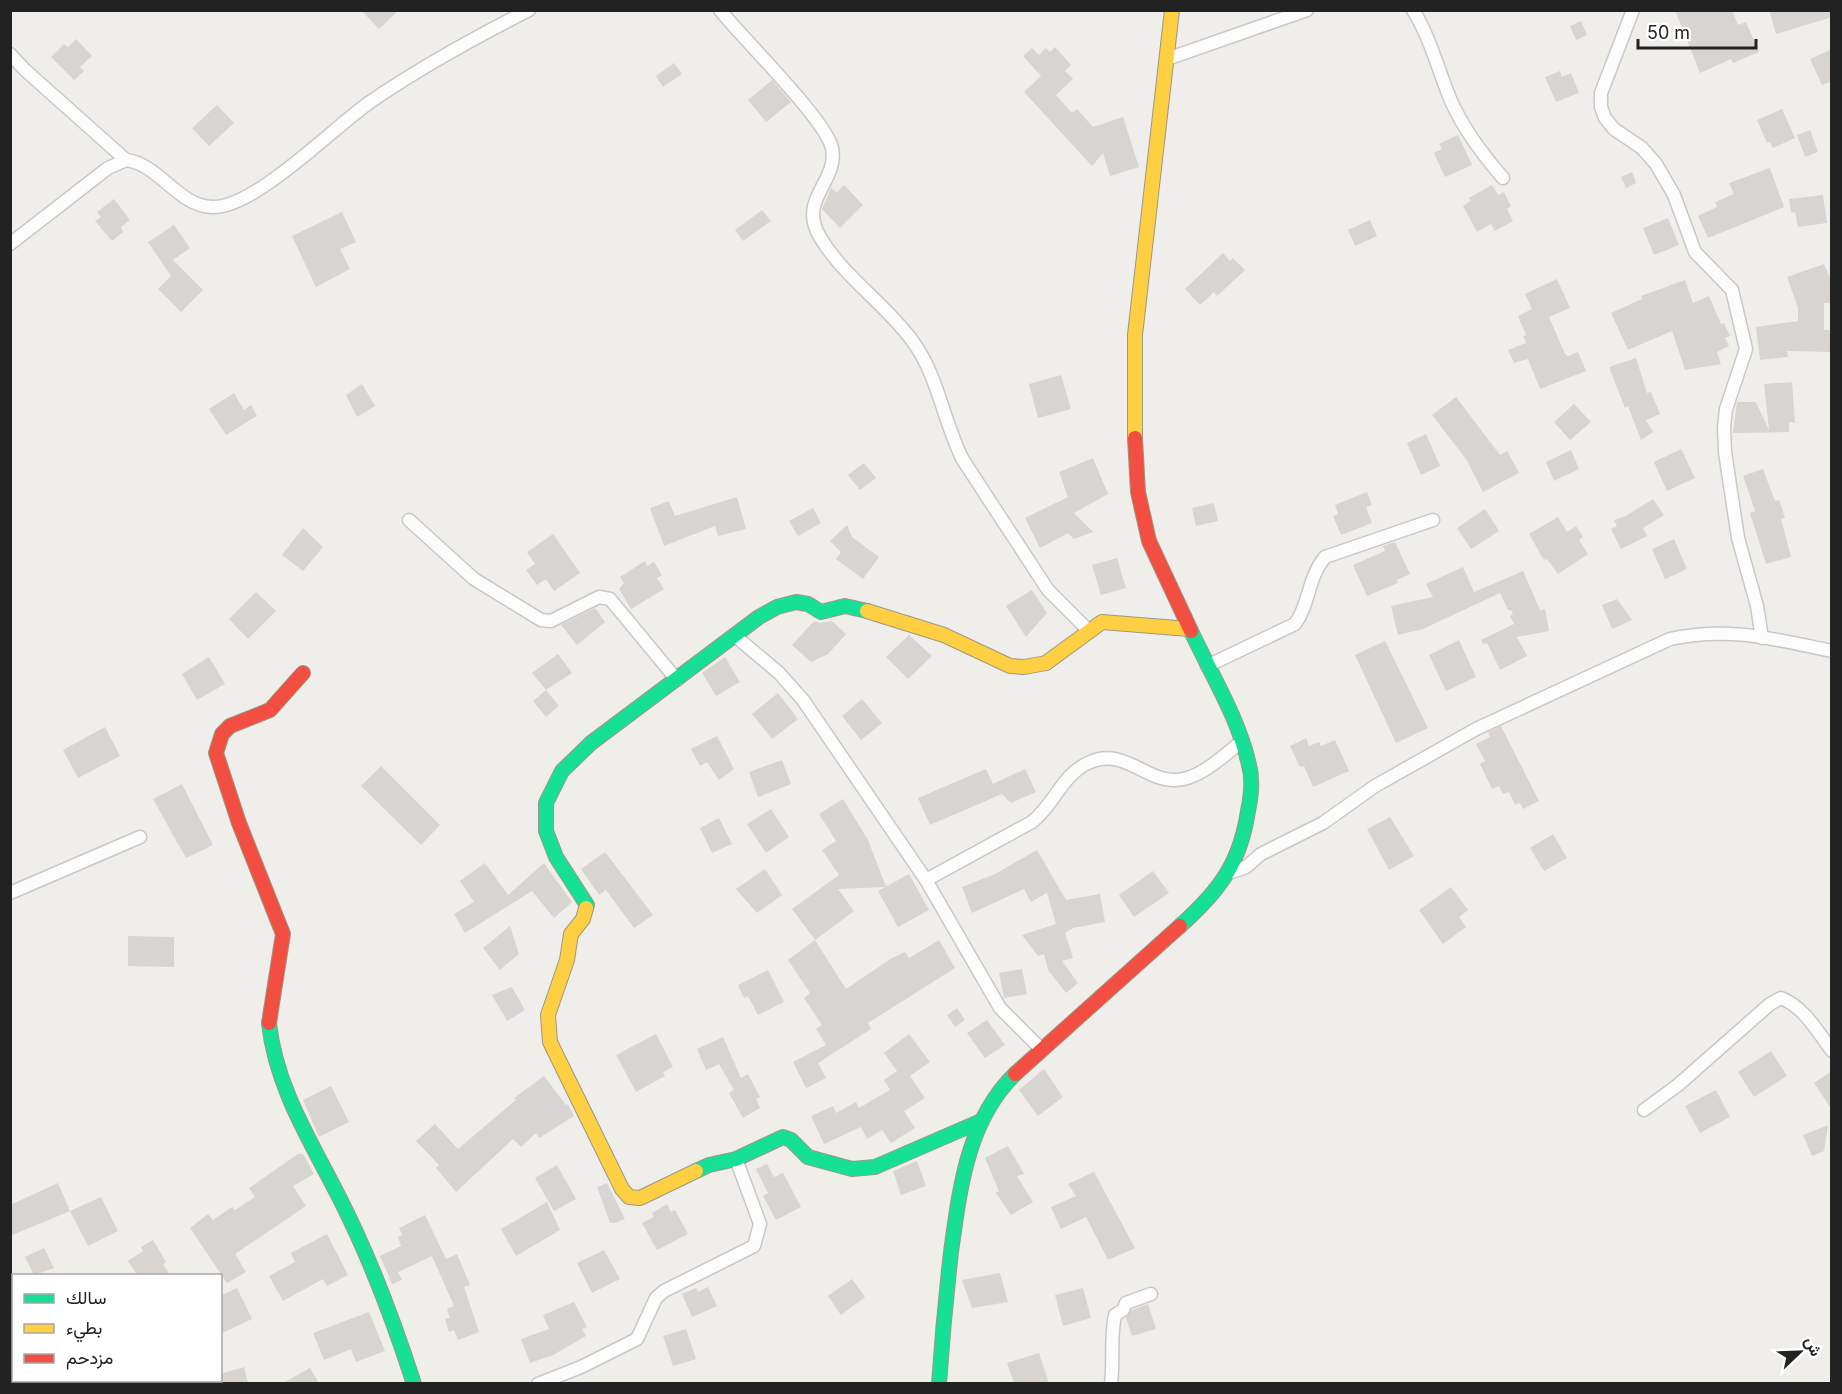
<svg xmlns="http://www.w3.org/2000/svg" width="1842" height="1394" font-family="Inter,Vazirmatn,sans-serif">
<style>
.building{fill:#d7d4d2}
.lines{fill:none;stroke-linecap:round;stroke-linejoin:round}
.street-casing{stroke:#c9c8c7;stroke-width:15}
.fast-casing{stroke:#999a82;stroke-width:16}
.slow-casing{stroke:#999a82;stroke-width:16}
.jam-casing{stroke:#999a82;stroke-width:16}
.street{stroke:#fdfcfc;stroke-width:12}
.fast{stroke:#16e098;stroke-width:14}
.slow{stroke:#ffcf43;stroke-width:14}
.jam{stroke:#f24e42;stroke-width:14}
</style>
<rect width="100%" height="100%" fill="#f0eeeb"/>
<!-- building -->
<g class="building">
<polygon points="361,10 399,10 379,29"/>
<polygon points="1675,10 1732,10 1738,25 1746,22 1759,52 1733,63 1731,59 1700,73"/>
<polygon points="1769,10 1832,10 1832,17 1776,34"/>
<polygon points="1581,21 1587,35 1576,40 1570,26"/>
<polygon points="76,39 92,56 80,67 84,71 74,80 51,57 64,44 68,47"/>
<polygon points="1055,47 1071,65 1065,71 1073,79 1056,95 1072,113 1077,109 1093,127 1123,117 1139,167 1110,176 1103,153 1092,166 1024,92 1041,76 1023,56 1032,48 1039,55 1046,48 1050,52"/>
<polygon points="1832,49 1832,81 1822,85 1810,59"/>
<polygon points="674,63 682,74 663,87 656,76"/>
<polygon points="1560,71 1562,77 1571,73 1579,93 1556,102 1545,77"/>
<polygon points="772,80 791,102 766,122 748,100"/>
<polygon points="217,105 234,123 209,146 192,128"/>
<polygon points="1782,109 1795,138 1773,148 1770,142 1767,143 1757,120"/>
<polygon points="1810,130 1818,152 1805,157 1797,135"/>
<polygon points="1458,135 1472,165 1445,177 1434,153 1442,149 1439,144"/>
<polygon points="1770,168 1784,207 1708,238 1698,216 1717,207 1715,202 1734,194 1729,183"/>
<polygon points="1632,172 1636,183 1626,188 1621,177"/>
<polygon points="844,185 863,205 840,228 822,209 831,188 837,192"/>
<polygon points="1492,185 1498,195 1504,192 1511,206 1507,209 1513,221 1495,231 1491,224 1477,232 1463,206 1471,201 1469,198"/>
<polygon points="1823,195 1827,223 1798,227 1795,212 1791,213 1789,199"/>
<polygon points="114,199 130,220 121,227 123,232 112,241 95,221 101,217 97,212"/>
<polygon points="762,210 771,221 743,241 735,230"/>
<polygon points="342,212 356,242 340,249 350,269 316,287 292,236"/>
<polygon points="1668,218 1679,245 1654,255 1643,228"/>
<polygon points="1370,220 1377,236 1355,246 1348,230"/>
<polygon points="174,225 190,248 173,260 203,290 181,312 158,289 171,276 148,242"/>
<polygon points="1223,253 1230,261 1233,258 1245,270 1217,296 1214,292 1200,305 1185,289"/>
<polygon points="1824,264 1832,282 1832,303 1824,303 1824,330 1832,330 1831,352 1787,351 1788,357 1760,360 1756,327 1798,321 1798,308 1787,277"/>
<polygon points="1557,279 1570,308 1549,317 1565,354 1568,356 1578,352 1586,371 1540,389 1528,359 1514,363 1508,350 1526,343 1523,336 1526,335 1518,316 1532,309 1525,294"/>
<polygon points="1685,280 1693,303 1709,296 1721,324 1724,323 1730,336 1725,338 1729,346 1717,352 1721,364 1685,370 1672,331 1628,350 1611,313 1642,299 1641,296"/>
<polygon points="1636,358 1647,393 1651,392 1660,414 1646,420 1653,432 1641,440 1628,406 1625,408 1609,367"/>
<polygon points="1061,375 1071,409 1038,418 1029,384"/>
<polygon points="1792,382 1795,423 1789,422 1789,432 1733,433 1737,402 1756,402 1769,430 1764,384"/>
<polygon points="362,384 375,406 357,417 346,395"/>
<polygon points="234,393 244,410 251,405 257,416 226,435 209,409"/>
<polygon points="1456,397 1500,455 1507,451 1519,473 1483,492 1466,459 1432,415"/>
<polygon points="1574,404 1591,422 1570,440 1554,422"/>
<polygon points="1426,434 1440,466 1421,475 1407,443"/>
<polygon points="1681,449 1695,478 1667,491 1654,462"/>
<polygon points="1571,450 1579,469 1554,481 1546,462"/>
<polygon points="1093,458 1108,494 1074,513 1093,532 1074,539 1068,533 1040,548 1025,518 1068,497 1059,472"/>
<polygon points="864,463 876,478 860,490 848,475"/>
<polygon points="1763,469 1775,501 1779,500 1785,518 1781,519 1791,557 1766,564 1750,513 1755,511 1743,476"/>
<polygon points="1367,492 1372,505 1366,507 1372,523 1341,535 1333,516 1338,514 1335,505"/>
<polygon points="737,497 746,529 718,536 715,526 664,546 650,508 669,501 675,516"/>
<polygon points="1653,499 1664,515 1643,528 1647,536 1621,549 1611,529 1617,526 1614,520 1626,516"/>
<polygon points="1214,503 1218,521 1196,526 1192,508"/>
<polygon points="813,508 821,523 798,536 789,521"/>
<polygon points="1485,509 1499,531 1471,549 1457,528"/>
<polygon points="1558,517 1567,532 1576,526 1583,537 1579,540 1588,554 1558,574 1547,559 1544,560 1529,534"/>
<polygon points="847,525 852,537 879,557 863,579 836,559 841,552 830,541"/>
<polygon points="303,528 323,547 303,571 282,555"/>
<polygon points="553,534 580,573 554,591 546,579 537,585 526,570 535,564 527,552"/>
<polygon points="1674,539 1687,569 1665,579 1652,549"/>
<polygon points="1395,542 1410,574 1397,580 1398,583 1367,596 1353,565 1385,551 1383,546"/>
<polygon points="1117,558 1126,588 1101,595 1092,565"/>
<polygon points="645,561 647,566 654,562 662,575 657,578 664,589 631,609 619,589 624,583 620,577"/>
<polygon points="1463,567 1474,592 1523,571 1540,610 1545,609 1549,631 1517,637 1527,656 1500,670 1487,643 1483,644 1481,640 1514,624 1510,616 1513,614 1511,610 1508,610 1500,593 1423,629 1398,635 1391,606 1433,597 1426,584"/>
<polygon points="1032,590 1047,613 1026,637 1006,606"/>
<polygon points="256,592 276,611 248,639 229,619"/>
<polygon points="1617,599 1632,620 1612,629 1602,605"/>
<polygon points="595,608 605,622 577,645 561,625"/>
<polygon points="814,621 820,623 832,621 846,634 828,654 811,662 792,645"/>
<polygon points="909,635 932,656 908,679 886,657"/>
<polygon points="1459,640 1476,677 1446,691 1429,655"/>
<polygon points="1385,641 1428,728 1396,743 1355,655"/>
<polygon points="558,654 572,673 546,690 532,673"/>
<polygon points="209,657 225,684 197,700 182,674"/>
<polygon points="725,657 740,682 716,696 702,673"/>
<polygon points="546,690 559,706 546,717 533,701"/>
<polygon points="778,693 798,719 772,739 752,714"/>
<polygon points="862,699 882,723 861,740 842,716"/>
<polygon points="1501,726 1539,801 1523,809 1520,803 1515,805 1509,792 1503,794 1499,786 1492,789 1480,764 1485,761 1476,744 1490,737 1488,732"/>
<polygon points="105,727 120,756 78,778 63,750"/>
<polygon points="717,736 734,769 719,780 707,762 700,766 691,749"/>
<polygon points="1306,738 1309,746 1319,742 1321,746 1335,740 1349,771 1313,787 1304,766 1300,767 1290,746"/>
<polygon points="782,760 791,784 758,797 749,772"/>
<polygon points="381,766 440,825 421,845 361,786"/>
<polygon points="986,769 993,784 1025,769 1036,792 1011,803 1002,794 930,825 918,798"/>
<polygon points="182,784 213,845 186,858 153,799"/>
<polygon points="843,799 868,840 886,887 838,889 854,911 815,940 792,909 839,875 822,850 836,841 819,814"/>
<polygon points="771,809 789,837 766,853 747,824"/>
<polygon points="1390,817 1414,856 1389,870 1367,829"/>
<polygon points="719,818 732,844 712,853 700,828"/>
<polygon points="1553,834 1567,858 1544,871 1530,848"/>
<polygon points="1037,850 1066,900 1100,894 1105,922 1073,928 1065,933 1073,958 1062,961 1078,983 1066,993 1048,970 1044,954 1038,956 1022,935 1056,924 1047,893 1031,902 1024,889 972,913 962,887 995,874"/>
<polygon points="605,852 653,915 634,928 606,890 599,895 581,869"/>
<polygon points="485,863 508,895 544,863 572,902 554,918 532,891 465,933 454,914 474,902 460,881"/>
<polygon points="765,869 782,895 757,913 736,889"/>
<polygon points="1153,871 1169,893 1134,917 1119,895"/>
<polygon points="909,874 929,910 898,927 878,891"/>
<polygon points="1451,887 1468,910 1459,917 1466,927 1443,944 1419,910"/>
<polygon points="510,926 519,954 500,970 483,948"/>
<polygon points="128,936 174,937 174,967 128,966"/>
<polygon points="815,940 846,989 892,958 905,952 909,958 939,940 955,968 868,1023 871,1029 818,1063 826,1078 806,1088 793,1062 826,1045 816,1029 822,1025 804,998 810,993 788,960"/>
<polygon points="1022,969 1027,994 1004,998 999,973"/>
<polygon points="768,970 784,1002 758,1015 748,996 744,998 738,985"/>
<polygon points="512,987 525,1010 507,1021 492,995"/>
<polygon points="957,1008 965,1020 955,1027 947,1015"/>
<polygon points="987,1020 1005,1045 985,1058 967,1033"/>
<polygon points="656,1034 673,1067 663,1072 665,1076 636,1092 616,1055"/>
<polygon points="909,1034 930,1062 910,1076 925,1098 904,1111 915,1128 891,1143 882,1130 867,1139 861,1127 824,1144 811,1116 833,1106 836,1113 856,1102 859,1108 890,1090 884,1080 897,1071 884,1053"/>
<polygon points="723,1037 741,1078 748,1074 760,1097 756,1099 760,1108 743,1118 729,1093 734,1090 719,1064 706,1070 697,1049"/>
<polygon points="1771,1051 1787,1076 1754,1097 1738,1072"/>
<polygon points="1044,1069 1063,1097 1038,1116 1019,1090"/>
<polygon points="1832,1071 1832,1110 1814,1083"/>
<polygon points="544,1076 566,1105 568,1104 574,1116 539,1138 536,1133 521,1147 513,1139 456,1192 436,1168 439,1165 416,1141 435,1124 458,1149 516,1100 514,1098"/>
<polygon points="331,1086 349,1122 319,1137 303,1100"/>
<polygon points="1716,1090 1730,1117 1700,1133 1685,1106"/>
<polygon points="1828,1125 1824,1151 1812,1156 1803,1135"/>
<polygon points="1008,1146 1024,1174 1017,1176 1033,1202 1011,1215 996,1193 999,1191 985,1158"/>
<polygon points="298,1154 303,1154 314,1174 293,1186 306,1206 235,1254 246,1272 227,1283 190,1228 208,1214 213,1220 232,1207 235,1210 255,1197 249,1188"/>
<polygon points="917,1161 926,1186 901,1195 893,1171"/>
<polygon points="767,1164 774,1177 783,1173 801,1207 776,1220 763,1196 768,1193 756,1169"/>
<polygon points="557,1165 576,1199 554,1211 535,1178"/>
<polygon points="1094,1172 1135,1248 1108,1260 1086,1217 1061,1229 1051,1207 1076,1196 1068,1184"/>
<polygon points="58,1183 70,1211 10,1236 10,1205"/>
<polygon points="607,1183 625,1219 615,1223 610,1223 597,1187"/>
<polygon points="101,1197 118,1231 88,1246 70,1211"/>
<polygon points="547,1202 560,1230 516,1256 501,1229"/>
<polygon points="667,1204 671,1212 675,1210 688,1234 657,1250 642,1223 654,1217 652,1213"/>
<polygon points="425,1215 446,1259 457,1254 470,1285 464,1287 479,1332 458,1340 454,1330 449,1332 445,1319 450,1318 447,1309 454,1306 432,1256 398,1272 402,1280 392,1284 380,1256 401,1246 398,1237 402,1235 399,1228"/>
<polygon points="327,1234 348,1275 327,1286 323,1279 283,1301 269,1276 295,1262 291,1253"/>
<polygon points="153,1240 166,1262 163,1264 170,1275 137,1275 128,1261 143,1251 141,1247"/>
<polygon points="44,1248 54,1268 34,1275 25,1257"/>
<polygon points="604,1250 620,1279 592,1293 577,1263"/>
<polygon points="1000,1273 1008,1302 972,1308 962,1280"/>
<polygon points="852,1279 865,1297 841,1315 828,1296"/>
<polygon points="708,1287 717,1306 692,1317 682,1294 696,1288 698,1292"/>
<polygon points="237,1288 252,1319 220,1334 220,1296"/>
<polygon points="1083,1288 1091,1318 1063,1326 1055,1295"/>
<polygon points="574,1302 587,1327 582,1329 586,1336 553,1355 530,1363 521,1339 549,1329 543,1315"/>
<polygon points="1148,1304 1156,1329 1132,1336 1126,1318 1132,1310"/>
<polygon points="369,1312 385,1351 356,1362 351,1349 324,1360 313,1333"/>
<polygon points="686,1329 696,1359 673,1366 663,1336"/>
<polygon points="1039,1353 1049,1383 1014,1383 1007,1363"/>
<polygon points="244,1367 248,1383 200,1383 199,1380 220,1380 220,1374"/>
<polygon points="310,1368 319,1383 283,1383"/>
</g>
<g class="lines">
<defs>
<g id="street">
<path d="M720 10C742 38 826 120 832 148 839 182 797 199 820 237 843 276 884 303 911 339 938 374 943 421 963 460L1048 590 1088 630"/>
<path d="M1413 10C1431 39 1438 70 1451 101 1464 130 1483 155 1503 178"/>
<polyline points="1633,10 1601,93 1601,107 1605,118 1614,129 1642,148 1656,164 1674,195 1695,252 1732,290 1746,349 1726,409 1724,427 1725,452 1738,538 1757,606 1762,638"/>
<polyline points="10,54 25,70 126,160"/>
<polyline points="1167,59 1307,10"/>
<path d="M10 244 108 168 126 160C159 164 178 206 212 207 254 209 334 127 370 102 421 67 474 38 529 10"/>
<polyline points="409,520 474,579 541,620 551,621 599,597 610,599 677,680"/>
<polyline points="734,635 779,673 803,700 926,880 1000,1008 1041,1049"/>
<path d="M1207 666 1295 624C1310 604 1307 579 1325 557L1433 520"/>
<path d="M1229 873 1246 867 1261 854 1323 823 1375 786 1476 729 1670 639C1729 626 1773 639 1832 651"/>
<path d="M926 880 1032 822C1054 805 1062 775 1088 763 1123 746 1145 781 1175 780 1199 780 1223 756 1241 742"/>
<polyline points="10,893 140,837"/>
<path d="M1644 1110 1678 1085 1770 1004 1781 998C1804 1007 1818 1032 1832 1051"/>
<polyline points="10,1314 14,1318"/>
<polyline points="49,1380 50,1384"/>
<polyline points="538,1384 581,1367 637,1339 656,1298 664,1291 754,1246 760,1224 736,1159"/>
<path d="M1111 1384C1114 1360 1110 1338 1115 1315L1123 1310 1126 1303 1151 1294"/>
</g>
<g id="fast">
<polyline points="586,908 587,905 556,857 546,831 546,803 562,771 591,743 759,617 777,607 796,602 808,604 821,612 845,606 867,611"/>
<path d="M1180 926C1219 891 1240 864 1248 811 1251 797 1253 779 1249 765 1239 719 1211 674 1191 631"/>
<path d="M269 1023C276 1090 314 1146 343 1205 372 1263 394 1322 414 1384"/>
<polyline points="696,1171 709,1165 736,1159 783,1137 791,1140 808,1157 852,1169 875,1167 981,1121"/>
<path d="M939 1384C942 1340 946 1296 951 1252 960 1188 967 1121 1015 1074"/>
</g>
<g id="slow">
<polyline points="1135,438 1135,335 1172,10"/>
<polyline points="867,611 944,635 1010,666 1024,667 1046,663 1102,622 1189,629"/>
<polyline points="586,908 583,919 571,934 567,960 548,1015 550,1042 622,1189 629,1197 640,1198 696,1171"/>
</g>
<g id="jam">
<polyline points="1135,438 1138,492 1149,541 1191,631"/>
<polyline points="269,1023 283,934 239,823 216,753 222,734 230,726 270,710 303,673"/>
<polyline points="1015,1074 1180,926"/>
</g>
</defs>
<!-- street casing -->
<use href="#street" class="street-casing"/>
<!-- fast casing -->
<use href="#fast" class="fast-casing"/>
<!-- slow casing -->
<use href="#slow" class="slow-casing"/>
<!-- jam casing -->
<use href="#jam" class="jam-casing"/>
<!-- street -->
<use href="#street" class="street"/>
<!-- fast -->
<use href="#fast" class="fast"/>
<!-- slow -->
<use href="#slow" class="slow"/>
<!-- jam -->
<use href="#jam" class="jam"/>
</g>
<!-- border -->
<rect width="1842" height="1394" fill="none" stroke="#222222" stroke-width="24"/>
<!-- legend -->
<rect x="12" y="1274" width="210" height="108" fill="#ffffff" stroke="#a7a7a7" stroke-width="1.5"/>
<rect x="24" y="1294" width="30" height="9" fill="#16e098" stroke="#a7a7a7" stroke-width="1.5"/>
<text x="66" y="1304" font-size="18" fill="#222222">سالك</text>
<rect x="24" y="1324" width="30" height="9" fill="#ffcf43" stroke="#a7a7a7" stroke-width="1.5"/>
<text x="66" y="1334" font-size="18" fill="#222222">بطيء</text>
<rect x="24" y="1354" width="30" height="9" fill="#f24e42" stroke="#a7a7a7" stroke-width="1.5"/>
<text x="66" y="1364" font-size="18" fill="#222222">مزدحم</text>
<!-- north arrow -->
<g transform="translate(1800 1352) rotate(67)" stroke="#ffffff" stroke-width="4.5" paint-order="stroke">
<path d="M0-4.5L10 22L0 15L-10 22Z" fill="#222222"/>
<text y="-9" font-size="16" font-weight="bold" text-anchor="middle" fill="#222222">ش</text>
</g>
<!-- scale -->
<path d="M1638 39v9h118v-9" fill="none" stroke="#222222" stroke-width="3"/>
<text x="1647" y="39" font-size="18" fill="#222222" stroke="#ffffff" stroke-width="4.5" paint-order="stroke">50 m</text>
</svg>
